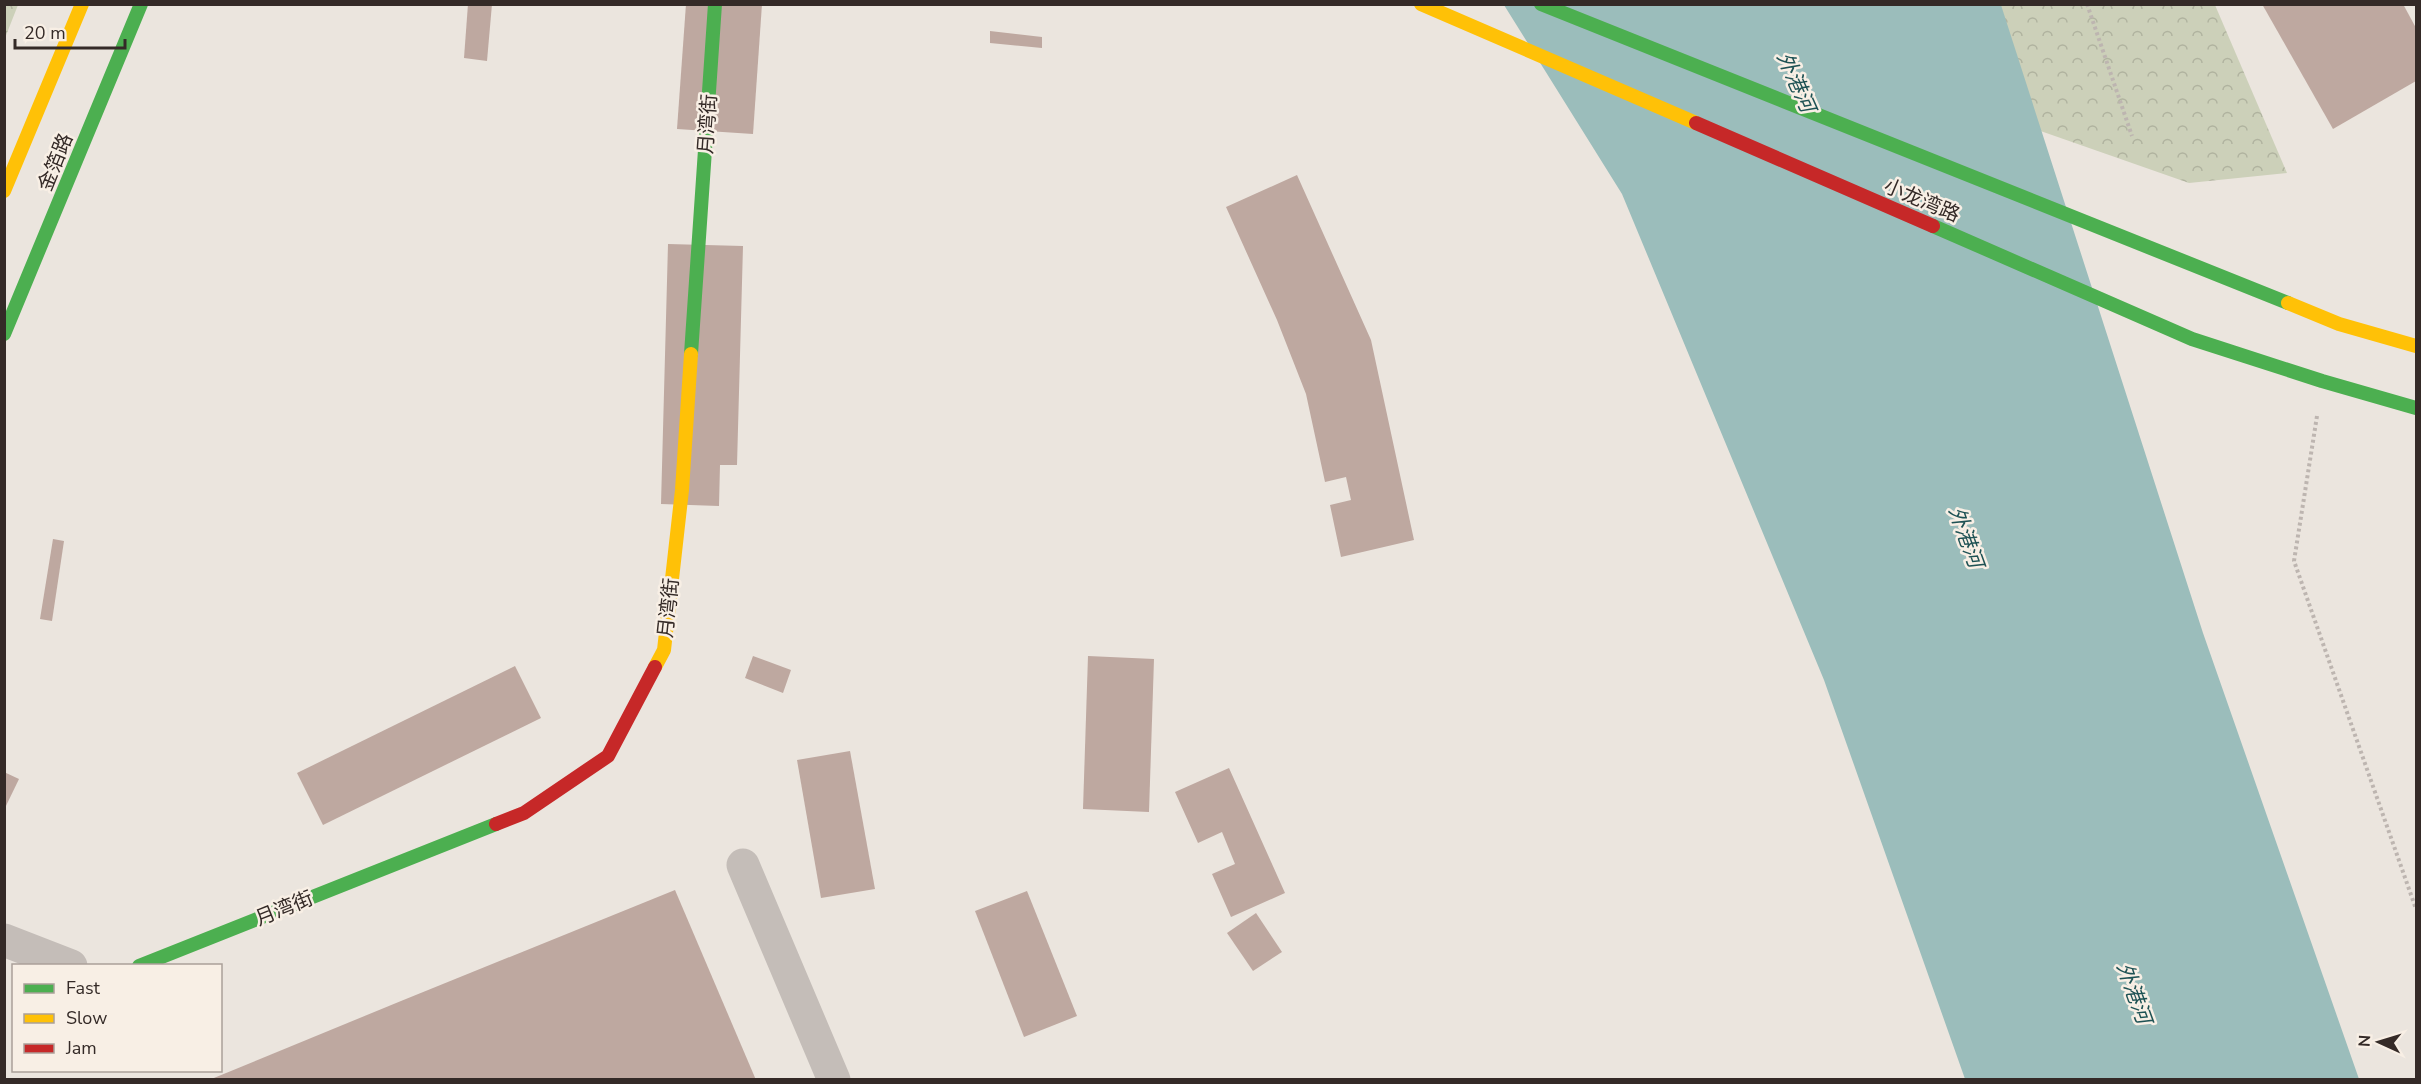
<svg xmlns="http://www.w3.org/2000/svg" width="2421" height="1084" font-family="'Nunito Sans','Noto Sans SC',sans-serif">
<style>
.park{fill:url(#park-crowns)}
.water{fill:#9bbdbb}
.building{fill:#bea8a0}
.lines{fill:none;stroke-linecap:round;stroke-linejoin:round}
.path{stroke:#bdb5b0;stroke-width:4;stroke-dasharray:3 3;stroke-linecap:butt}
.street{stroke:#c4bdb8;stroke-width:33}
.fast{stroke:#4caf50;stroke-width:14}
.slow{stroke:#ffc107;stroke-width:14}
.jam{stroke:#c62828;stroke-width:14}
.labels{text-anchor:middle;stroke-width:5;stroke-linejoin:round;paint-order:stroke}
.street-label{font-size:20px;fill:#342a27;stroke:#f8efe5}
.water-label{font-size:21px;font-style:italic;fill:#1e5254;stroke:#f8efe5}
</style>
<defs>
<pattern id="park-crowns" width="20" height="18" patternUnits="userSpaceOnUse" patternTransform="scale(1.5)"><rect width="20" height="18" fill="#ccd0b9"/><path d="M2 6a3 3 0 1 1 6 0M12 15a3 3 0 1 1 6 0" fill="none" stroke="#b0b39f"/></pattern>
</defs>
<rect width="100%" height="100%" fill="#ebe5de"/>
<!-- park -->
<g class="park">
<polygon points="5,4 18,5 5,38 4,5"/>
<polygon points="1681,5 2215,5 2287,173 2189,183"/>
</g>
<!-- water -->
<polygon class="water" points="1504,5 2001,5 2203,633 2359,1079 1965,1079 1824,680 1622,194"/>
<!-- building -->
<g class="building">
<polygon points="468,4 492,4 487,61 464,58"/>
<polygon points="686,4 762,4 753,134 677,129"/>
<polygon points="2262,4 2403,4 2416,28 2416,81 2333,129"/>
<polygon points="990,31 1042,37 1042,48 990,43"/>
<polygon points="1297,175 1371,340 1414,540 1341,557 1330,505 1351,500 1346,477 1325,482 1306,394 1277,320 1226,207"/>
<polygon points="668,244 743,246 737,465 720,465 719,506 661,504"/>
<polygon points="53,539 64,541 52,621 40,619"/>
<polygon points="753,656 791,670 783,693 745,678"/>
<polygon points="1088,656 1154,659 1149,812 1083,809"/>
<polygon points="515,666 541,718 323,825 297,773"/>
<polygon points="850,751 875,889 821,898 797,760"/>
<polygon points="1229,768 1285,893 1231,917 1212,874 1235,864 1222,832 1198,843 1175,792"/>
<polygon points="4,772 19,779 4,810"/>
<polygon points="675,890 756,1080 209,1080 401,1001"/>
<polygon points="1027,891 1077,1016 1024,1037 975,911"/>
<polygon points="1256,913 1282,952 1253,971 1227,933"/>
</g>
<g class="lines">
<!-- path -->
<g class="path">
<polyline points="2087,4 2132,136"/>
<polyline points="2317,416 2294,561 2416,909"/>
</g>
<!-- street -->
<g class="street">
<polyline points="743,865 834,1080"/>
<polyline points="4,940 71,966"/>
</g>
<!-- fast -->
<g class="fast">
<polyline points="1541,4 2288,303"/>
<polyline points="1933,226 2192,339 2322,381 2416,408"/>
<polyline points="4,334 141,4"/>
<polyline points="691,354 715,4"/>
<polyline points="139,966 496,824"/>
</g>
<!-- slow -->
<g class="slow">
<polyline points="1421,4 1696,123"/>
<polyline points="4,191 82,4"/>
<polyline points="2288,303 2339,324 2416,346"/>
<polyline points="655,667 664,650 682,490 691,354"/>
</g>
<!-- jam -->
<g class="jam">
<polyline points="1696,123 1933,226"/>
<polyline points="496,824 524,813 608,756 655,667"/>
</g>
</g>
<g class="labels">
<!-- street labels -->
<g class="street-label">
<text transform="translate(707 124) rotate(-86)" y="7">月湾街</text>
<text transform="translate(55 162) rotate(-68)" y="7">金箔路</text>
<text transform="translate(1922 200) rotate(23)" y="7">小龙湾路</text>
<text transform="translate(668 608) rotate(-84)" y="7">月湾街</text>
<text transform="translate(284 908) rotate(-22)" y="7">月湾街</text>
</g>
<!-- water labels -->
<g class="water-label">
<text transform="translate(1796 82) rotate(66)" y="7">外港河</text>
<text transform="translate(1966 537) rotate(70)" y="7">外港河</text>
<text transform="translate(2134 993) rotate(70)" y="7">外港河</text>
</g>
</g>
<!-- border -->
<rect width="2421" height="1084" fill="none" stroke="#342a27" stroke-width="12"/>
<!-- legend -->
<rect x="12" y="964" width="210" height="108" fill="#f8efe5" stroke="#aaa099" stroke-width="1.5"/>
<rect x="24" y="984" width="30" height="9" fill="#4caf50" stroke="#aaa099" stroke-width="1.5"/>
<text x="66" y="994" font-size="18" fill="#342a27">Fast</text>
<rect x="24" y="1014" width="30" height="9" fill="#ffc107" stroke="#aaa099" stroke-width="1.5"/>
<text x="66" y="1024" font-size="18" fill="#342a27">Slow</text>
<rect x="24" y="1044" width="30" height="9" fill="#c62828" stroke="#aaa099" stroke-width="1.5"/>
<text x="66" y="1054" font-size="18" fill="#342a27">Jam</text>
<!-- north arrow -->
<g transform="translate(2379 1042) rotate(274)" stroke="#f8efe5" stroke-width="4.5" paint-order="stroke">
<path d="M0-4.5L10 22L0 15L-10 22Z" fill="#342a27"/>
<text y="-9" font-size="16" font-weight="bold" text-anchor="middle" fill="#342a27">N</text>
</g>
<!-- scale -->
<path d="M15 39v9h110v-9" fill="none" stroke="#342a27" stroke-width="3"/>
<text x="24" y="39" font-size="18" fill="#342a27" stroke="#f8efe5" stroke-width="4.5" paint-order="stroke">20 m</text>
</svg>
